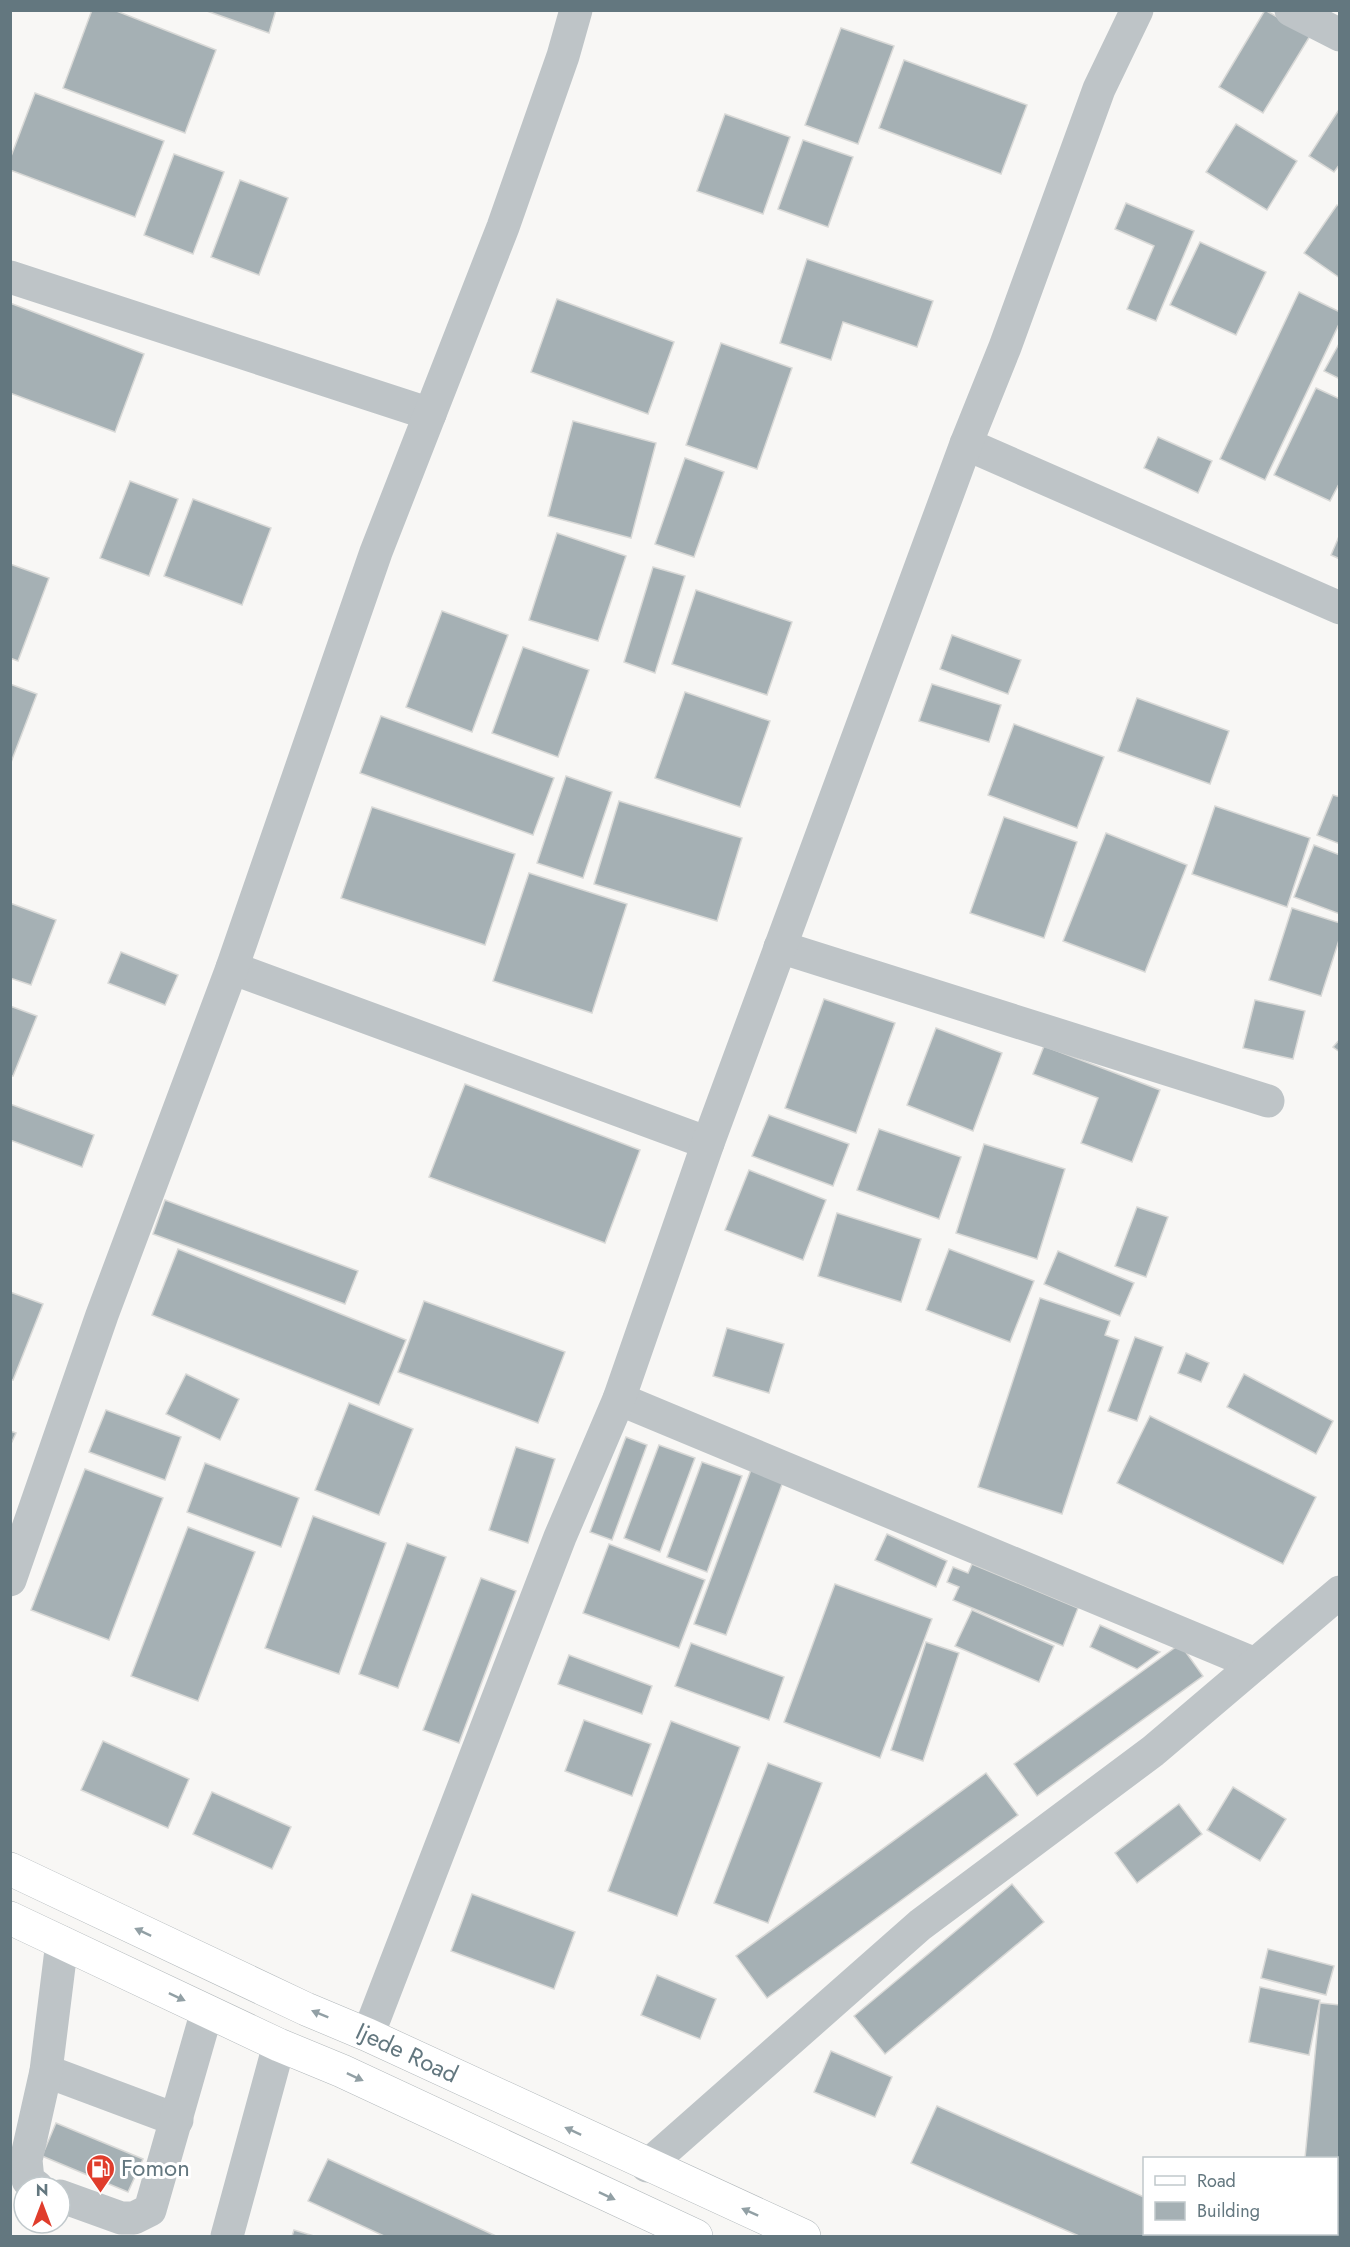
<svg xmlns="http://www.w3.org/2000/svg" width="1350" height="2247" font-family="Jost,sans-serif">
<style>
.building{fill:#a5b0b4;stroke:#d9d9d7;stroke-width:1.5}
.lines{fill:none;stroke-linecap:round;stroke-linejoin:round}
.major-casing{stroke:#b2b8bb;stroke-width:34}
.minor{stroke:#bec4c7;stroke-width:33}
.major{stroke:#fff;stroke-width:33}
.oneway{fill:#92a0a5}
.labels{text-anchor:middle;stroke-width:6;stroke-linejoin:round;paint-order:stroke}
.street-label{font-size:24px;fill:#63777f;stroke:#fff}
.poi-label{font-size:24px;fill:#63777f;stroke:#fff;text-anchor:start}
</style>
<rect width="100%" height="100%" fill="#f8f7f5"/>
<!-- building -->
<g class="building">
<polygon points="92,10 114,10 216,50 185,133 63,88"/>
<polygon points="204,10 276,10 269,33"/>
<polygon points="1265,10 1310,36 1263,113 1219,87"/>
<polygon points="841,28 894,46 858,144 805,125"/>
<polygon points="904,60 1027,105 1001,174 879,128"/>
<polygon points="35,93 164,141 135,217 10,170 10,159"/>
<polygon points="1340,108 1340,164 1334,172 1309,156"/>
<polygon points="725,114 790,137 763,214 697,191"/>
<polygon points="1236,124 1297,161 1267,210 1206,172"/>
<polygon points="803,140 853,157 828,227 778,209"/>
<polygon points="174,154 224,172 193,254 144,235"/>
<polygon points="240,180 288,198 259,275 211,257"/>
<polygon points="1126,203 1194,231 1156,321 1127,309 1154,246 1115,229"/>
<polygon points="1337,205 1340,207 1340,278 1304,253"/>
<polygon points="1200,242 1266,272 1236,335 1170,305"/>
<polygon points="807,259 933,301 917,347 843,322 831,360 780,343"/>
<polygon points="1299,292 1340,312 1340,322 1265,480 1220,459"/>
<polygon points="557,299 674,342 648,414 531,372"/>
<polygon points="10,303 144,354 115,432 10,393"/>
<polygon points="1340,342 1340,379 1324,371"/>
<polygon points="721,343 792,368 757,469 686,445"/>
<polygon points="1316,388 1340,399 1340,482 1330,501 1274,475"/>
<polygon points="573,421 656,443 631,538 548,516"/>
<polygon points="1158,437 1212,461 1198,493 1144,468"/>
<polygon points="685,458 724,472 694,557 655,544"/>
<polygon points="130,481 178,499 149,576 100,558"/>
<polygon points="193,499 271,528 242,605 164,576"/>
<polygon points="557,533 626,556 598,641 529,620"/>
<polygon points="1340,534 1340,559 1331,555"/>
<polygon points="10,564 49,578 18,661 10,658"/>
<polygon points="653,567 685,576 655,673 624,662"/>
<polygon points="696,590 792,622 767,695 672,664"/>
<polygon points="442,611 508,635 472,732 406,707"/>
<polygon points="952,635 1021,660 1008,694 940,669"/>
<polygon points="523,647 589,670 558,757 492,733"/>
<polygon points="10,684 37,694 10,765"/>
<polygon points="932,684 1001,705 989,742 919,721"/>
<polygon points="685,692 770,721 740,807 655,778"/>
<polygon points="1137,698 1229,731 1210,784 1118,751"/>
<polygon points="381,716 554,778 533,835 360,773"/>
<polygon points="1014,724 1104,757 1077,828 988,795"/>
<polygon points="566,776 612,792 583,878 537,863"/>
<polygon points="1333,795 1340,797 1340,844 1317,835"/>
<polygon points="619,801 742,838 717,921 594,884"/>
<polygon points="1215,806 1310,838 1287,907 1192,874"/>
<polygon points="372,807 515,854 485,945 341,898"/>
<polygon points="1004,817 1077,842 1044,938 970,913"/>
<polygon points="1106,833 1187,865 1145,972 1063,941"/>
<polygon points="1314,845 1340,855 1340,914 1294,897"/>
<polygon points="529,873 627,904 592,1013 493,981"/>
<polygon points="10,903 56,920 31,985 10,978"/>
<polygon points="1292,908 1340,923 1340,937 1321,996 1269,980"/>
<polygon points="121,952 178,975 165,1005 108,983"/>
<polygon points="824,999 895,1023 856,1133 785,1108"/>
<polygon points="1255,1000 1305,1011 1293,1059 1243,1048"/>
<polygon points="10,1006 37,1016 13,1076 10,1075"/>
<polygon points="936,1028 1002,1053 973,1131 907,1105"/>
<polygon points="1340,1039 1340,1052 1333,1047"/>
<polygon points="1044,1046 1160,1090 1132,1162 1081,1143 1098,1098 1033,1074"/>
<polygon points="465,1084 640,1150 605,1243 429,1177"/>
<polygon points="10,1104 94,1135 82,1167 10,1140"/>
<polygon points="769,1115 849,1144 833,1186 752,1156"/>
<polygon points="879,1129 961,1157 939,1219 857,1190"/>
<polygon points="984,1144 1065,1169 1037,1259 956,1233"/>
<polygon points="749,1170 826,1200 803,1260 725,1230"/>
<polygon points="165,1200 358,1271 345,1304 153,1234"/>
<polygon points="1137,1207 1168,1217 1146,1277 1115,1266"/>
<polygon points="837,1213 921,1239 901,1302 818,1276"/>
<polygon points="178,1249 406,1340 379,1405 152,1315"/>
<polygon points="949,1249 1034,1281 1010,1342 926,1310"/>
<polygon points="1058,1251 1134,1283 1120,1316 1044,1284"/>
<polygon points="10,1292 43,1304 13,1380 10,1379"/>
<polygon points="1040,1298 1110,1321 1105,1335 1119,1340 1062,1514 978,1487"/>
<polygon points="424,1301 565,1352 538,1423 398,1372"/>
<polygon points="727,1328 784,1344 769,1393 713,1376"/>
<polygon points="1135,1337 1163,1347 1137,1421 1108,1411"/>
<polygon points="1186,1353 1209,1363 1201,1382 1178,1373"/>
<polygon points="186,1374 239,1399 220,1440 166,1414"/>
<polygon points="1244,1374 1333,1421 1316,1454 1227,1407"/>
<polygon points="349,1403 413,1429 379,1515 315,1490"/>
<polygon points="106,1410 181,1437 165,1480 89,1452"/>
<polygon points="1150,1416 1316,1497 1283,1564 1117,1483"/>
<polygon points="10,1431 16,1433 10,1446"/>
<polygon points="626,1437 647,1445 612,1540 590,1532"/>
<polygon points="659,1445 695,1458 660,1552 624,1538"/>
<polygon points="516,1447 555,1459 528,1543 489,1530"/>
<polygon points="702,1462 742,1476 707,1572 667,1557"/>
<polygon points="205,1463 299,1498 281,1547 187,1512"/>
<polygon points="752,1467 784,1479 726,1635 694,1624"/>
<polygon points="85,1469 163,1498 109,1640 31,1610"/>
<polygon points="313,1516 386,1543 339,1674 265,1648"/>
<polygon points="188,1527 255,1552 198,1701 131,1676"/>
<polygon points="887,1534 947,1561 936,1587 875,1560"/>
<polygon points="407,1543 446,1557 398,1688 359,1674"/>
<polygon points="609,1544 705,1580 679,1648 583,1613"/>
<polygon points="972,1564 1078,1608 1063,1646 953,1600 959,1587 947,1582 953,1567 968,1573"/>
<polygon points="481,1578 516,1591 459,1743 423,1730"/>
<polygon points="835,1584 932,1619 880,1758 784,1722"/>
<polygon points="972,1610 1054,1646 1039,1682 955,1646"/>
<polygon points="1100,1625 1160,1652 1137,1669 1090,1647"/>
<polygon points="926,1642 959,1653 923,1761 891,1750"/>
<polygon points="691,1643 784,1677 769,1720 675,1686"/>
<polygon points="1180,1644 1203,1676 1037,1796 1014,1764"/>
<polygon points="569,1655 652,1686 642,1714 558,1684"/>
<polygon points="584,1720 651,1744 632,1796 565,1771"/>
<polygon points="671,1721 740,1747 677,1916 608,1891"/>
<polygon points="103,1741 189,1779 168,1828 81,1790"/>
<polygon points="768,1763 822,1783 768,1923 714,1903"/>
<polygon points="986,1773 1018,1815 767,1998 736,1956"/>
<polygon points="1233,1787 1286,1819 1260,1861 1207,1830"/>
<polygon points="212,1792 291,1827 272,1869 193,1834"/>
<polygon points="1179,1804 1202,1834 1137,1883 1115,1853"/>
<polygon points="1012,1884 1044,1922 885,2054 854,2016"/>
<polygon points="472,1894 575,1932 554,1989 451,1951"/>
<polygon points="1268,1949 1334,1966 1326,1995 1261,1978"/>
<polygon points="657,1975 716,1999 700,2039 641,2015"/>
<polygon points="1260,1987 1320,2000 1309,2055 1249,2042"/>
<polygon points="1320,2003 1340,2005 1340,2236 1297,2236 1297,2234 1336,2234 1336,2158 1305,2158"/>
<polygon points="831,2051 892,2077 875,2117 814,2092"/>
<polygon points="937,2106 1144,2197 1144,2234 1168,2234 1167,2236 1079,2236 911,2163"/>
<polygon points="56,2123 143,2159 128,2192 42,2156"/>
<polygon points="328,2159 496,2236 384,2236 308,2201"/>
<polygon points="294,2230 314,2236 292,2236"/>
</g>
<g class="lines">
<defs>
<g id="major">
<polyline points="10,1869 306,2009 368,2035 804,2236"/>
<polyline points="10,1918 279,2045 342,2071 696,2236"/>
</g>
</defs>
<!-- major casing -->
<use href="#major" class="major-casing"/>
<!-- minor -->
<g class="minor">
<polyline points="1291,10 1340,35"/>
<polyline points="10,277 430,414"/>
<polyline points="966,444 1340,608"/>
<polyline points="780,947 1268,1101"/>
<polyline points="232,968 708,1143"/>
<polyline points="619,1399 1255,1664"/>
<polyline points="10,1580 102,1315 232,968 376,552 503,227 563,56 576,10"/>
<polyline points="368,2035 560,1537 619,1399 708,1143 966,444 1005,347 1099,89 1137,10"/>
<polyline points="46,2071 177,2120"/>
<polyline points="647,2166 920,1925 1153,1751 1340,1592"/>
<polyline points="37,2187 28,2180 26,2160 46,2071 62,1942"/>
<polyline points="60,2196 121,2218 134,2218 150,2210 207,2011"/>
<polyline points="227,2236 279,2045"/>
</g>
<!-- major -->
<use href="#major" class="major"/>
</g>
<!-- one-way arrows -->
<defs><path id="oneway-solid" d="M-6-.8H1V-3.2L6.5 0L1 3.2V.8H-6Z" transform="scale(1.5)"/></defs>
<g class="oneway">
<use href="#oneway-solid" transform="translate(143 1932) rotate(-155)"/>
<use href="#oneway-solid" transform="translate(177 1997) rotate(25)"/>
<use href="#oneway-solid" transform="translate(320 2014) rotate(-158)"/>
<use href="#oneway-solid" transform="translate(355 2077) rotate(25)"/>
<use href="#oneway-solid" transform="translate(573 2131) rotate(-155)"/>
<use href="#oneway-solid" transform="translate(607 2196) rotate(25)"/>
<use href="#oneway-solid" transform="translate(750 2212) rotate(-156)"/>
</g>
<!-- icons -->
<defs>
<symbol id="fuel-pin" viewBox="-11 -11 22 30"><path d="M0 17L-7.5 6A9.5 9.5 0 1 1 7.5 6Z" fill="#e03d2c" stroke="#fff"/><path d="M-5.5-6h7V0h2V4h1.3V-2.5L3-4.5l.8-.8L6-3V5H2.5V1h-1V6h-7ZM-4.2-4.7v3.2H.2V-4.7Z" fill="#fff"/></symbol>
</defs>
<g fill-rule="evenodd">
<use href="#fuel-pin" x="84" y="2152" width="33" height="45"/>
</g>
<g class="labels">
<!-- street labels -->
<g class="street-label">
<text transform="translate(407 2053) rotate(25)" y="8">Ijede Road</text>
</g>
<!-- poi labels -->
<g class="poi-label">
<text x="121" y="2176">Fomon</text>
</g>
</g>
<!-- border -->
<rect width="1350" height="2247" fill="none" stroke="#63777f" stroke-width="24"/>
<!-- legend -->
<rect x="1143" y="2157" width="195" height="78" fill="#ffffff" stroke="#c1c9cc" stroke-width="1.5"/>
<rect x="1155" y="2176" width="30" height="9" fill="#ffffff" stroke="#c1c9cc" stroke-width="1.5"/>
<text x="1197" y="2187" font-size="18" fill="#63777f">Road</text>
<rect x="1155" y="2202" width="30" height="18" fill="#a5b0b4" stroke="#c1c9cc" stroke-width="1.5"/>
<text x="1197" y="2217" font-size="18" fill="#63777f">Building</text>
<!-- north arrow -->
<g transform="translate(42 2205)"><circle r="28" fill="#ffffff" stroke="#c1c9cc" stroke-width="1.5"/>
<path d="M0-4.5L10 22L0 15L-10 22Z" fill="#e03d2c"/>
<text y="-9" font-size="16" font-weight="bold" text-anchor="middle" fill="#63777f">N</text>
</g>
</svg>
